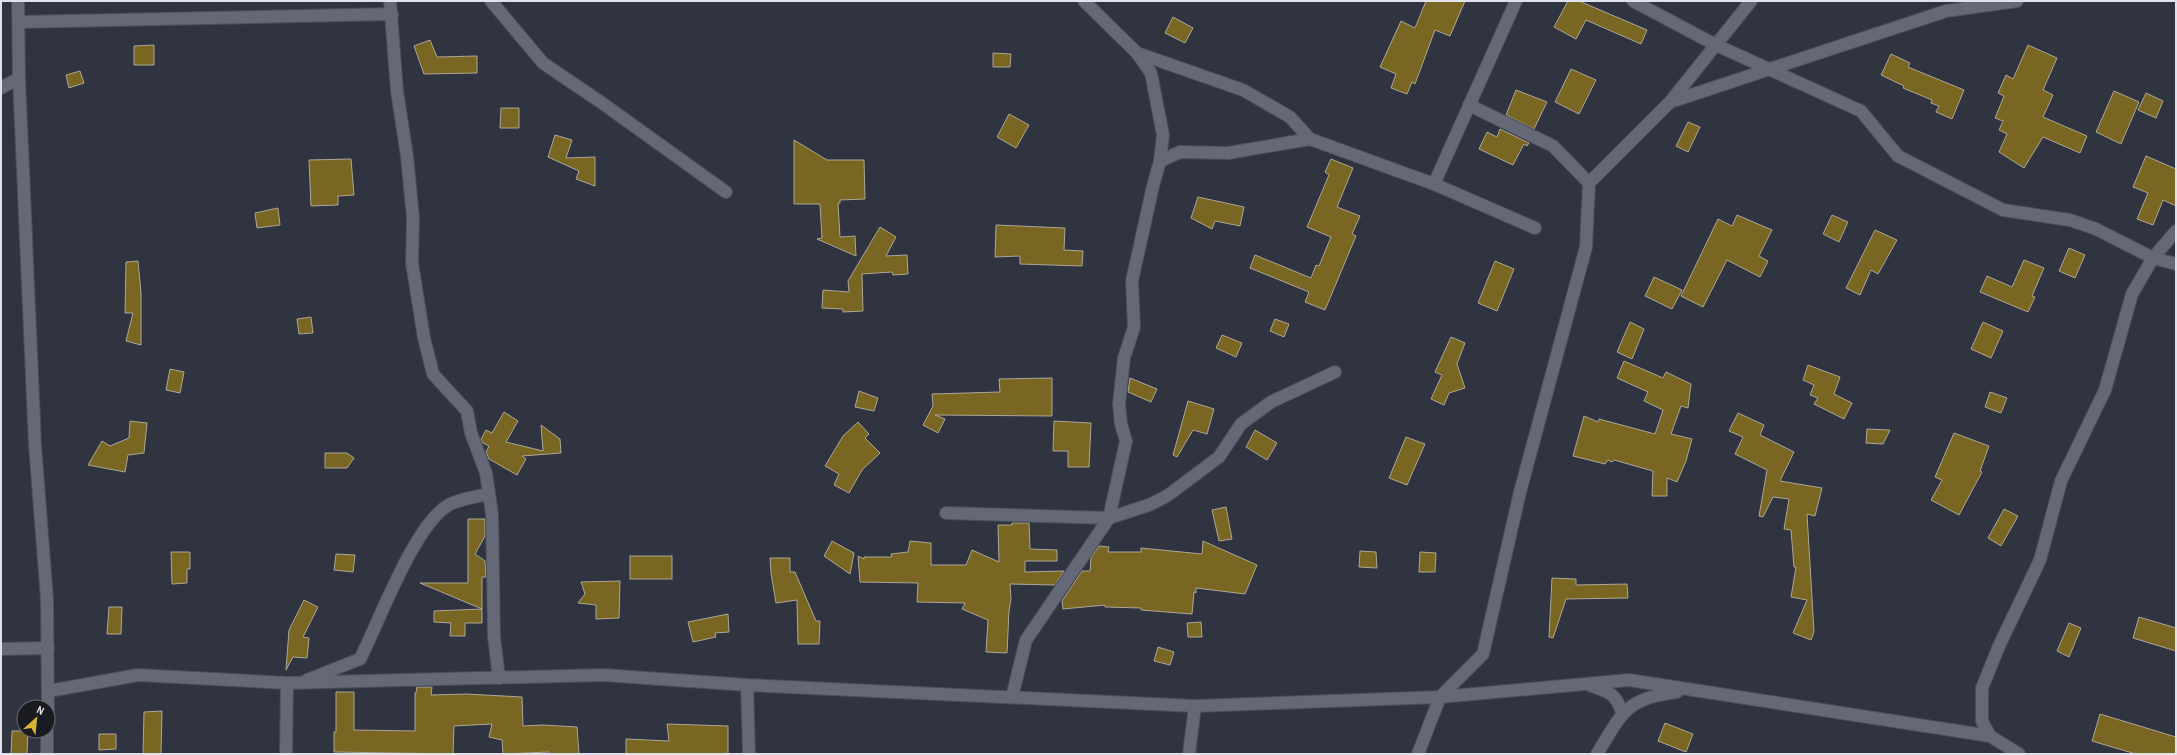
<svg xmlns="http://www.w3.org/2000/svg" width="2177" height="755" font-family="'Archivo Narrow',sans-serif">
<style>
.building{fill:#7a6623;stroke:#ada797}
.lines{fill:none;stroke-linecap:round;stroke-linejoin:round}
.street-casing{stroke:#4c4f5a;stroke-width:14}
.secondary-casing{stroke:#4c4f5a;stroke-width:14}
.street{stroke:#646877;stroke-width:12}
.secondary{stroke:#646877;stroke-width:12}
</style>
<rect width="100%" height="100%" fill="#303340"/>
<!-- building -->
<g class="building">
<polygon points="1426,1 1465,1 1450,36 1435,30 1415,84 1412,82 1407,94 1391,88 1396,74 1380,67 1401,21 1415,28"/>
<polygon points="1568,1 1579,1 1647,30 1641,44 1586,20 1576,39 1554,27"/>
<polygon points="1173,17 1193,28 1185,43 1165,33"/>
<polygon points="430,40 437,57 477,56 477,73 424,74 414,46"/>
<polygon points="154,45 154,65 134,65 134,46"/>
<polygon points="2028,45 2057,58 2043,90 2053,95 2043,117 2087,136 2080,153 2043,137 2024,168 1999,152 2007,134 1999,130 2003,121 1995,118 2004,96 1998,93 2006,75 2013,79"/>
<polygon points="993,53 1011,54 1010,67 993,67"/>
<polygon points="1891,54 1910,63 1908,67 1964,90 1952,119 1936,112 1939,106 1931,103 1932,100 1903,88 1904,86 1881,75"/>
<polygon points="1571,69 1596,80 1579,114 1555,102"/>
<polygon points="80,71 84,83 69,88 66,75"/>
<polygon points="1516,90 1547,102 1534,129 1506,115"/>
<polygon points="2114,91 2139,102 2121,144 2096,132"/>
<polygon points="2146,93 2163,101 2156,118 2138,110"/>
<polygon points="501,108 519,108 519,128 500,128"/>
<polygon points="1009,114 1029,125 1016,148 997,137"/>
<polygon points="1688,122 1700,127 1688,152 1676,146"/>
<polygon points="1500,129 1529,143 1527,146 1524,144 1513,165 1479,149 1487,132 1497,137"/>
<polygon points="555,135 572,140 566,158 595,157 595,186 576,179 579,171 548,157"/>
<polygon points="794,140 827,160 864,160 865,199 840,200 840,203 838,203 840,237 855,236 856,256 817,239 822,238 820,204 794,204"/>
<polygon points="2146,156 2176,169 2176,206 2163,200 2153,225 2137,219 2148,193 2133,187"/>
<polygon points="351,159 354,195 338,196 338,205 311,206 309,160"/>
<polygon points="1331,159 1353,168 1337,207 1360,216 1352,234 1356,236 1325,310 1305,302 1309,292 1250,268 1255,255 1311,278 1316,265 1319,266 1331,237 1307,227 1329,175 1325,172"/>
<polygon points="1198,197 1244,207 1240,226 1215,221 1212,229 1191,218"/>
<polygon points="278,208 280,225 257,228 255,213"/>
<polygon points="1737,215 1772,230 1759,256 1768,261 1760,277 1727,260 1703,307 1681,296 1718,219 1732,226"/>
<polygon points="1832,215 1848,222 1839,242 1823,234"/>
<polygon points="996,225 1065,228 1064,250 1083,251 1082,266 1020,264 1020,256 995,257"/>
<polygon points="880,227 896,237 886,256 907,255 908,274 893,275 892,272 862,274 863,311 843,312 843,309 822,308 823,290 849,292 848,281"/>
<polygon points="1875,230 1897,240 1878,274 1871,270 1860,295 1846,288"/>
<polygon points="2069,248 2085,255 2075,278 2059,271"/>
<polygon points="2024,260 2044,268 2032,296 2035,297 2028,312 1980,292 1987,276 2012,287"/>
<polygon points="138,261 141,293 141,345 126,341 133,313 125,313 126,262"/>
<polygon points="1495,261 1514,269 1497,311 1478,303"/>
<polygon points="1654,277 1682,290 1672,309 1645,296"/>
<polygon points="311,317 313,333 299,334 297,319"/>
<polygon points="1275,319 1289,324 1284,337 1270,331"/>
<polygon points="1630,322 1644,329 1632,359 1617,352"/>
<polygon points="1983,322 2003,331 1991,358 1971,349"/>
<polygon points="1222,335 1242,343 1236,357 1216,348"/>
<polygon points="1451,337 1465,343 1457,364 1465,388 1449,393 1444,405 1431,399 1442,375 1435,372"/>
<polygon points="1624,361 1663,378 1666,372 1691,384 1688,408 1681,406 1671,434 1692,439 1686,461 1677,482 1667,478 1667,496 1652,496 1653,471 1614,460 1612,462 1608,460 1605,464 1573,456 1584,416 1598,422 1599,419 1655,434 1663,410 1644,401 1648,392 1617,378"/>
<polygon points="1808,365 1840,377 1834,394 1852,403 1844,419 1814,404 1818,398 1810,395 1814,385 1803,380"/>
<polygon points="170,369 184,372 180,393 166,390"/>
<polygon points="1052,378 1052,416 935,415 945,419 938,433 923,425 933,406 932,394 1000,392 999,379"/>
<polygon points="1130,378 1157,389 1151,402 1128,392"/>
<polygon points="859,391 878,398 874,411 855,407"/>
<polygon points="1990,392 2007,398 2001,413 1985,407"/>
<polygon points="1188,401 1214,409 1207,434 1193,430 1177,457 1173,455"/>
<polygon points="504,412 518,421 506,442 543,451 541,425 560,439 561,453 522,456 526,459 517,475 489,459 486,452 489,446 483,443 481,439 486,430 492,433"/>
<polygon points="1738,413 1764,425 1760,435 1794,452 1780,481 1822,488 1815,516 1807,514 1814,632 1811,640 1793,633 1807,600 1791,597 1796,567 1794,567 1791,530 1784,529 1789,499 1773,497 1763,517 1759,516 1767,470 1735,454 1743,437 1729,431"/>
<polygon points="130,421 147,423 144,453 128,455 125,472 88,465 102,441 110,446 129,438"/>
<polygon points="1054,421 1091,423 1089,467 1068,467 1068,451 1053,451"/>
<polygon points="858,422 869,434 865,438 880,453 862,470 849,493 834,485 839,474 825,466 843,436"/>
<polygon points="1867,429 1890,430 1883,444 1866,443"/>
<polygon points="1255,430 1277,443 1267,460 1246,447"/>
<polygon points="1954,433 1989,446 1980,471 1982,472 1959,515 1931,500 1942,480 1935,477"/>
<polygon points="1406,437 1425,444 1407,485 1389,478"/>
<polygon points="325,453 347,453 354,458 347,468 325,468"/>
<polygon points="1226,507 1232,539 1219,541 1212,510"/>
<polygon points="2004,509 2018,516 2001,546 1988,538"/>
<polygon points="468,519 485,519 485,536 475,554 485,561 486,577 482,577 482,609 420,583 468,583"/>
<polygon points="1012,523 1029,523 1030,549 1057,550 1057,561 1025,561 1025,572 1064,571 1055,585 1010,584 1011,599 1009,611 1007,653 986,652 988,620 962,609 965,603 917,602 918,583 860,582 858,556 864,559 864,557 892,557 891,554 908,552 910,541 931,543 931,565 966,565 972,550 999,562 998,525 1012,525"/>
<polygon points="832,541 854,553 850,574 824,556"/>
<polygon points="1203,541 1257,565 1245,594 1196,588 1196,593 1194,592 1192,614 1141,610 1141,608 1105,607 1105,605 1063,609 1062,601 1082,571 1090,571 1091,557 1099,546 1109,547 1108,552 1141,552 1141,548 1202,554"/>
<polygon points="1360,551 1376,552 1377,568 1359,567"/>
<polygon points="171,552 190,552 190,569 187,569 187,583 172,584"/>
<polygon points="1420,552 1436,553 1435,572 1419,572"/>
<polygon points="336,554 355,555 353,572 334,570"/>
<rect x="630" y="556" width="42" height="23"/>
<polygon points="770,558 790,558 790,572 795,572 816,621 820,621 819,644 798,644 797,600 776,603 771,573"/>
<polygon points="1552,578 1576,579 1576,585 1627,584 1628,598 1566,599 1553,638 1549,637"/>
<polygon points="620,581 619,618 596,619 596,605 578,603 585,594 581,582"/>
<polygon points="304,600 318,607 303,637 309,638 307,658 293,657 286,670 289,630"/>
<polygon points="109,607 122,607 121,634 107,634"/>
<polygon points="482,609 482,623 465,623 465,636 450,636 451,623 434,622 434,611"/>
<polygon points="728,614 729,632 715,633 716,637 693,642 688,622"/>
<polygon points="2139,617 2176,628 2176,651 2133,638"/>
<polygon points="1201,622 1202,637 1188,637 1187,623"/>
<polygon points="2069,623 2081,628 2069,657 2057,651"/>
<polygon points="1158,647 1174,652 1170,665 1154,661"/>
<polygon points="417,687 432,687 431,695 466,694 522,697 523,726 543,725 577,727 579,754 549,754 549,752 503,754 502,740 489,737 492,724 454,726 453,754 334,752 334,732 336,732 336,692 354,692 354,730 415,731 415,693 416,693"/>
<polygon points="162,711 161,754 143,754 144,712"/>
<polygon points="2100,714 2176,737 2176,754 2136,754 2092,741"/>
<polygon points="1665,723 1693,734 1686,752 1658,741"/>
<polygon points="667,724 728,726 728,754 626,754 626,739 669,741"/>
<polygon points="12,731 28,731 27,754 11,754"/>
<polygon points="99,734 116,734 116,749 99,750"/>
</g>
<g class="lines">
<defs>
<g id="street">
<polyline points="390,1 397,91 407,156 413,218 412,263 424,338 433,374 467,411 471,433 486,473 492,514 494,637 499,678"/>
<polyline points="491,1 543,63 602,103 726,192"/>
<polyline points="1633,1 1716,45 1861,111 1898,156 2003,210 2070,220 2096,229 2153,258 2176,264"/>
<polyline points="19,22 392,14"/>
<polyline points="1137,53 1243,90 1290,117 1310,139 1434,184 1535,228"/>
<polyline points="1,88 19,78"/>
<polyline points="1670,102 1946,11 2017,1"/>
<polyline points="1469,105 1553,146 1589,183"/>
<polyline points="1160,161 1180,152 1228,153 1310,139"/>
<polyline points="1434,184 1516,1"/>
<polyline points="946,513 1109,518 1149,505 1167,496 1219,457 1241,424 1271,402 1335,372"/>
<polyline points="1,649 48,648"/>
<path d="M307 680 360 659C380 620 413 528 447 506 457 499 476 497 488 494"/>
<polyline points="747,685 749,754"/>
<path d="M1589 685C1607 692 1616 692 1622 713"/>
<polyline points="49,691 138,675 287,683 603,675 747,685 1195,706 1440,697 1629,680 1990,736 2019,754"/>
<polyline points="1012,697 1026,640 1109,518 1126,441 1121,424 1119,404 1124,358 1134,327 1132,281 1153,186 1160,161 1163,135 1151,73 1137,53 1084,1"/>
<polyline points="1990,736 1982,721 1982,688 1999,646 2040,560 2061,481 2105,390 2132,294 2153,258 2176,231"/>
<polyline points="286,754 287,683"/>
<polyline points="1189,754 1195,706"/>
<polyline points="1418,754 1440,697 1483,654 1520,492 1586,247 1589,183 1670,102 1751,1"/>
<path d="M1597 754C1622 713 1626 698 1677 692"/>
</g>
<g id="secondary">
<polyline points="18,1 19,78 35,445 47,599 48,714"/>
<polyline points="47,754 47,731"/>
</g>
</defs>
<!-- street casing -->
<use href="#street" class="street-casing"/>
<!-- secondary casing -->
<use href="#secondary" class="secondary-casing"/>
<!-- street -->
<use href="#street" class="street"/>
<!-- secondary -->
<use href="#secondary" class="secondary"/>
</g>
<!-- border -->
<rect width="2177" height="755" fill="none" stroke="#e1e3ec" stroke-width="4"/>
<!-- north arrow -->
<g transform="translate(36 719) rotate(27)"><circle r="19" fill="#1a1b21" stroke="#6a6b72"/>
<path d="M0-3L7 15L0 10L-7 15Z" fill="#d8b434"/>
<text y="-6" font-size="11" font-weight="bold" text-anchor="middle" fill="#e1e3ec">N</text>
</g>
</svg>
